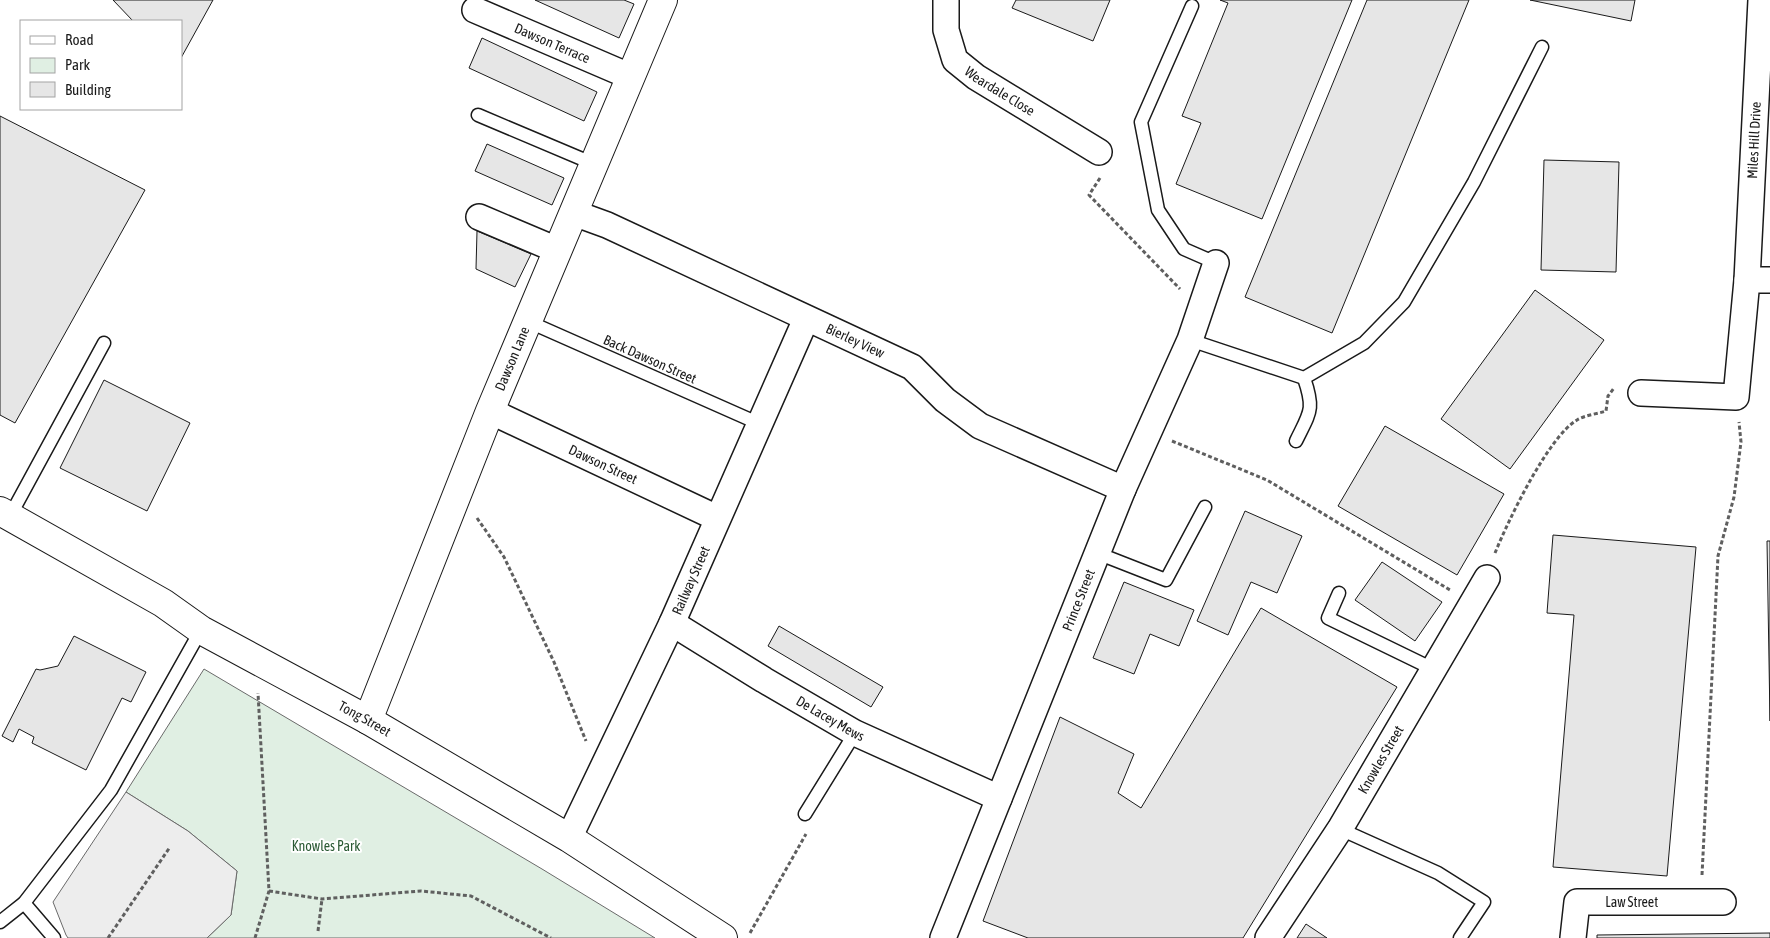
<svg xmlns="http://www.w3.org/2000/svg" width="1770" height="938" font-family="'Asap Condensed',sans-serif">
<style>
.green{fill:#e0efe3;stroke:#6a6a6a}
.parking{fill:#ededed;stroke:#6a6a6a}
.building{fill:#e6e6e6;stroke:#1a1a1a}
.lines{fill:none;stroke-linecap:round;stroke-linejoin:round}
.service-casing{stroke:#1a1a1a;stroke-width:15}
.minor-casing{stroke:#1a1a1a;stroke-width:28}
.tertiary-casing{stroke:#1a1a1a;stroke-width:30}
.trunk-casing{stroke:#1a1a1a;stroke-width:30}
.path{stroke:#5f5f5f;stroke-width:3;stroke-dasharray:4 2.5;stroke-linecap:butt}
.service{stroke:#fff;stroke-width:12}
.minor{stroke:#fff;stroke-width:25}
.tertiary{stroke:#fff;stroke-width:28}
.trunk{stroke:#fff;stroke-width:28}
.labels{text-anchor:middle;stroke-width:4;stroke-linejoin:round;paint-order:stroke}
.street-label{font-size:14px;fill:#1a1a1a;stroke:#fff}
.park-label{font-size:14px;fill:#2b5a34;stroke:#fff}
</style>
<rect width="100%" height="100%" fill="#fff"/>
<!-- green -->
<polygon class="green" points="204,669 542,869 655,938 207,938 231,915 237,871 188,831 126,792"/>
<!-- parking -->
<polygon class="parking" points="126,792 188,831 237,871 231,915 207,938 68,938 66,935 53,902"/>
<!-- building -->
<g class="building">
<polygon points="113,0 213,0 181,58 181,21 133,21"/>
<polygon points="535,0 624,0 634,4 619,38"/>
<polygon points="1016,0 1110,0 1093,41 1012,8"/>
<polygon points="1220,0 1352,0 1262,219 1176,184 1201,123 1182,116 1228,3"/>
<polygon points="1367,0 1469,0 1332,333 1245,297"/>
<polygon points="1530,0 1635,0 1631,21"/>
<polygon points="482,38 597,92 584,121 469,68"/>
<polygon points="0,116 145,190 15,423 0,415"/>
<polygon points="487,144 564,178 552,205 475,171"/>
<polygon points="1544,160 1619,162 1616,272 1541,270"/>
<polygon points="477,231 531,254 515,287 476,269"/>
<polygon points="1535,290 1604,340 1510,469 1441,419"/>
<polygon points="104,380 190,423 147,511 60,468"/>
<polygon points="1385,426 1504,494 1457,575 1338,506"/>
<polygon points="1245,511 1302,536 1277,593 1251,582 1228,635 1197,621"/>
<polygon points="1553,535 1696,547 1667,876 1553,867 1574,615 1547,613"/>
<polygon points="1767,541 1770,541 1770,721"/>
<polygon points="1382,562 1442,602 1415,641 1355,600"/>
<polygon points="1124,582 1194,610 1179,646 1150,634 1134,674 1093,658"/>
<polygon points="1261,608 1397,687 1243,938 1028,938 983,921 1060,717 1134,754 1118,793 1141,808"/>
<polygon points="779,626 883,687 871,707 768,646"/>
<polygon points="74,636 146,672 131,702 122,698 86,770 32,743 34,737 19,729 13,742 2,736 36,669 40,670 58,666"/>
<polygon points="1306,924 1327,938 1297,938"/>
<polygon points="1770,933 1770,938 1597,938 1597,935"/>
</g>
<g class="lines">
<defs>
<g id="service">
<polyline points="1192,6 1141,122 1158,210 1184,249 1216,263"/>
<polyline points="478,115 594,164"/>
<polyline points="527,321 760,424"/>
<polyline points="1190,340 1304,378 1364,343 1404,302 1474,182 1542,47"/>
<path d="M1296 441C1310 412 1315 410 1304 378"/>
<polyline points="10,516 104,343"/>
<polyline points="1097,553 1166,580 1205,507"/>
<polyline points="1339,593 1328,618 1433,669"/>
<polyline points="805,814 855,733"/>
<polyline points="1340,829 1438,873 1484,902 1460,938"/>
<polyline points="24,903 54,938"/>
<polyline points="0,922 24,903 111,790 201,630"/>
</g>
<g id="minor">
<path id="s1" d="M946 0V30L955 60 976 77 1099 152"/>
<path id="s2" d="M475 10 629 76"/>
<path id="s3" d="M574 213 607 225 912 367 945 400 980 426 1123 489"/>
<polyline points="479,217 557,250"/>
<path id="s4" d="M1747 280 1761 0"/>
<polyline points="1641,393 1736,397 1747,280 1770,280"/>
<path id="s5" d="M490 411 717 518"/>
<path id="s6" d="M672 623 764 680 855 733 999 798"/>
<path id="s7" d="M569 838 672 623 806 319"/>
<path id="s8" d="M943 938 1123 489 1190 340 1216 263"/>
<path id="s9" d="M1268 938 1340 829 1487 578"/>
<path id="s10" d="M1573 938 1577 902H1723"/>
</g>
<g id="tertiary">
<path id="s11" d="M368 720 490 411 663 0"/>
</g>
<g id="trunk">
<path id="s12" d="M0 511 163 603 201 630 368 720 569 838 723 938"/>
</g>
</defs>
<!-- service casing -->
<use href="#service" class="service-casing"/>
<!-- minor casing -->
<use href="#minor" class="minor-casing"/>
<!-- tertiary casing -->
<use href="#tertiary" class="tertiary-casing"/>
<!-- trunk casing -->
<use href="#trunk" class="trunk-casing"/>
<!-- path -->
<g class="path">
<polyline points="1100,178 1089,195 1180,289"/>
<polyline points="1172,441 1267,480 1450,590"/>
<polyline points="477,518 504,557 554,662 586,741"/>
<path d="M1495 553C1508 521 1548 437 1577 420 1585 415 1597 414 1606 411L1608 396 1614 388"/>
<polyline points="1702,875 1718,556 1734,497 1741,442 1739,422"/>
<polyline points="269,891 322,899 421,891 471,896 551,938"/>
<polyline points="318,931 322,899"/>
<polyline points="750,933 806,834"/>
<polyline points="108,938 170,847"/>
<polyline points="255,938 269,891 258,693"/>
</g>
<!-- service -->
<use href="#service" class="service"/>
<!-- minor -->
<use href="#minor" class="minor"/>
<!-- tertiary -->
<use href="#tertiary" class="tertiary"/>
<!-- trunk -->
<use href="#trunk" class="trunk"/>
</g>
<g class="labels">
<!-- street labels -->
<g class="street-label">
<text dy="5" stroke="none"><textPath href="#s2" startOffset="84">Dawson Terrace</textPath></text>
<text dy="5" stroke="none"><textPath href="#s1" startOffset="116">Weardale Close</textPath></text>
<text dy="5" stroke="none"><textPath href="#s4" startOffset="140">Miles Hill Drive</textPath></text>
<text dy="5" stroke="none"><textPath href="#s3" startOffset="309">Bierley View</textPath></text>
<text dy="5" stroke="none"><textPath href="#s11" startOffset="389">Dawson Lane</textPath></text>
<text transform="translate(650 359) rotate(24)" y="5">Back Dawson Street</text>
<text dy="5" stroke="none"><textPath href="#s5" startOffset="125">Dawson Street</textPath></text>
<text dy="5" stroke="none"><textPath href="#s7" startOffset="285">Railway Street</textPath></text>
<text dy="5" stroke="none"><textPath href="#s8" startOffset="364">Prince Street</textPath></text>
<text dy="5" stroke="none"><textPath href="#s6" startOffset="185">De Lacey Mews</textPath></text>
<text dy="5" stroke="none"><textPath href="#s12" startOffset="420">Tong Street</textPath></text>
<text dy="5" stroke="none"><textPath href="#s9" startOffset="211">Knowles Street</textPath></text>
<text dy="5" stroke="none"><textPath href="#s10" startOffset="91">Law Street</textPath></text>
</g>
<!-- park labels -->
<g class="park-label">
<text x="326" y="851">Knowles Park</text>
</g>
</g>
<!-- legend -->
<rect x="20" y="20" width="162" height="90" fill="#ffffff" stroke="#a3a3a3"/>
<rect x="30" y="36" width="25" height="8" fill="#ffffff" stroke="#a3a3a3"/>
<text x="65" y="45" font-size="15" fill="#1a1a1a">Road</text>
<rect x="30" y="58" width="25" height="15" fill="#e0efe3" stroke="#a3a3a3"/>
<text x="65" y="70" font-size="15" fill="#1a1a1a">Park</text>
<rect x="30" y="82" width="25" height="15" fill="#e6e6e6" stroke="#a3a3a3"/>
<text x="65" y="95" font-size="15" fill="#1a1a1a">Building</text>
</svg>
